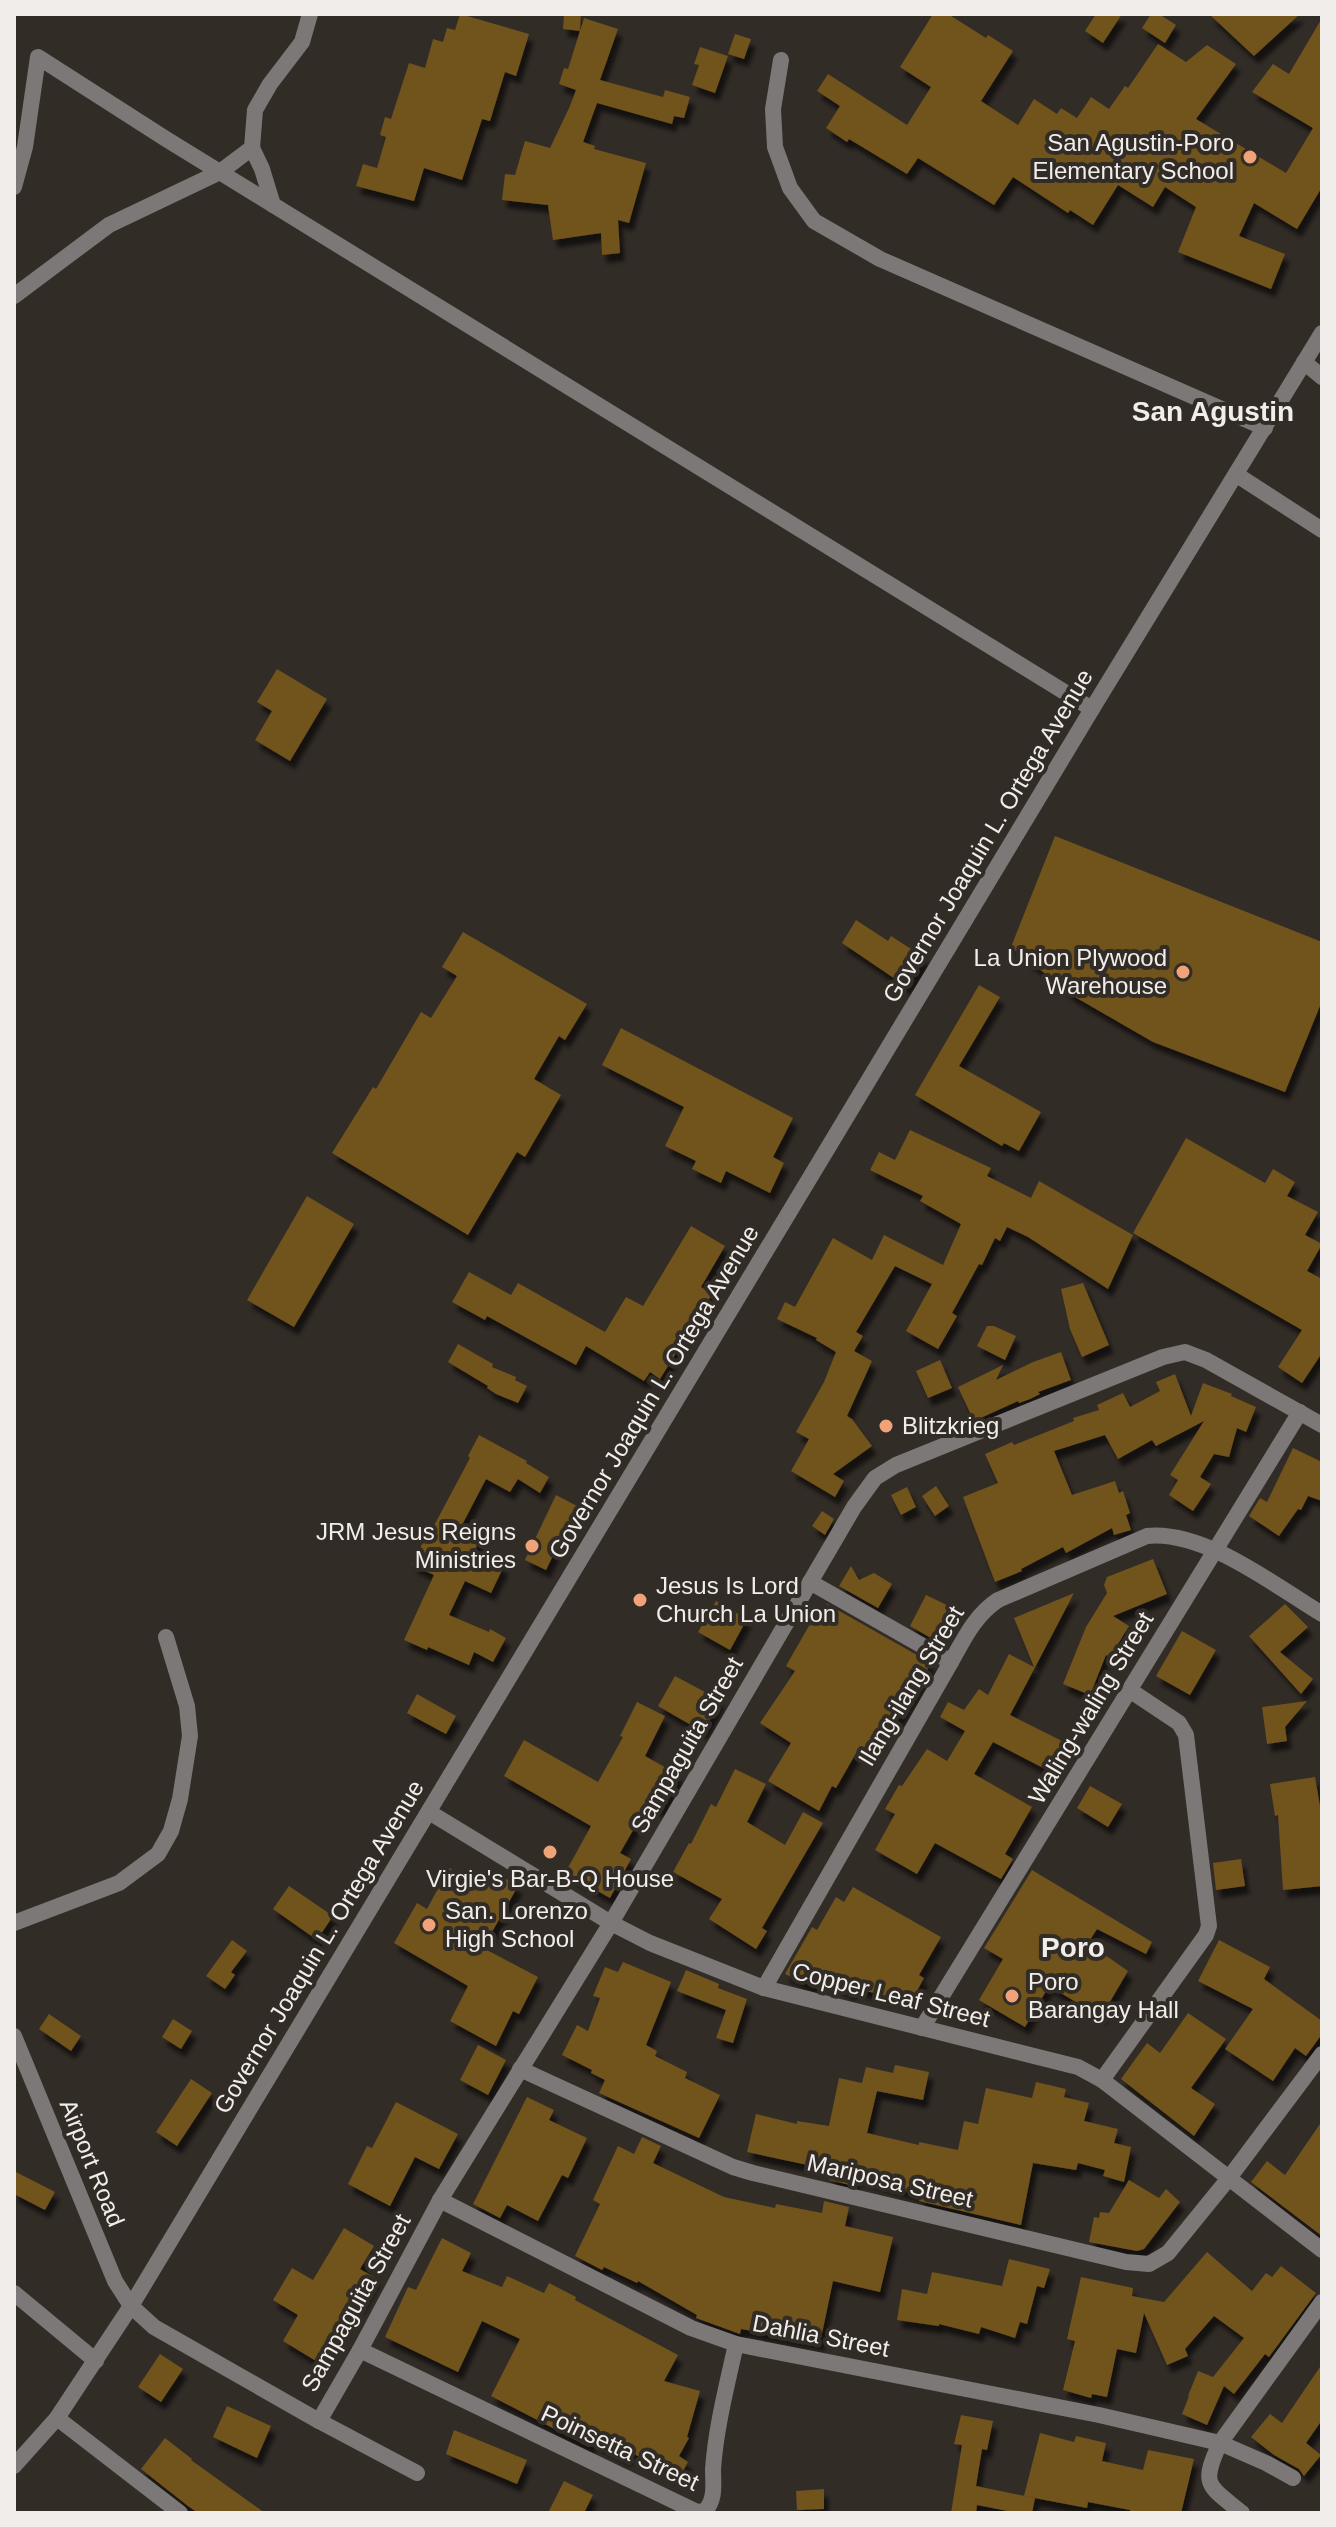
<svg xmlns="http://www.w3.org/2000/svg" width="1336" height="2527" font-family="Arial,sans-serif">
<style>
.building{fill:#71521c;filter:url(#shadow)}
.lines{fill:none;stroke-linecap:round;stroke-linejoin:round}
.minor{stroke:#7c7877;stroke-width:16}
.tertiary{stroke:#7c7877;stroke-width:16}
.poi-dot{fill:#f0a279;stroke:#322c27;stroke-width:3}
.labels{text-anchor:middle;stroke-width:8;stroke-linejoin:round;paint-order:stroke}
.poi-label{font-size:24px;fill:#f1edea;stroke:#322c27;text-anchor:start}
.street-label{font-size:24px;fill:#f1edea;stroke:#322c27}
.quarter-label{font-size:28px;font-weight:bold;fill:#f1edea;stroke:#322c27}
</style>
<defs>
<filter id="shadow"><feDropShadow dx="4.5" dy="8" stdDeviation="2" flood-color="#0009"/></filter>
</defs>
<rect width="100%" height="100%" fill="#322c27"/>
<!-- building -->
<g class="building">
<polygon points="460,14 529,34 516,76 505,72 490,121 482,119 462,180 424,168 414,201 356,186 363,164 377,168 386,137 380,135 385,117 391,119 409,63 425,68 433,39 443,42 447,28 455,30"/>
<polygon points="564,14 581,14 580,31 563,29"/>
<polygon points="933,14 948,14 986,38 988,35 1013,51 981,101 1018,125 1034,99 1057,114 1061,108 1077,118 1091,97 1109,109 1125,86 1128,88 1158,44 1186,62 1207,45 1236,64 1196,119 1286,173 1313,128 1252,92 1273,64 1289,74 1322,18 1322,187 1297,229 1254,203 1239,236 1285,254 1271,289 1178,252 1196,207 1165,187 1153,207 1118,185 1093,225 1070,210 1068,213 1013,177 994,205 918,158 907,174 849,139 847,142 826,128 840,106 817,91 828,74 907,125 931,87 900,67"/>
<polygon points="1096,14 1122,14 1103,43 1085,31"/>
<polygon points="1151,14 1159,14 1176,25 1165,43 1142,28"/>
<polygon points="1209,14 1300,14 1254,56"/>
<polygon points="584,18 618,29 600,80 663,97 665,90 690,97 684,118 674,116 672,124 597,103 583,142 595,146 594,149 646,163 629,223 618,220 620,253 602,255 601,233 553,240 548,205 502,200 505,174 515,175 525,141 550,148 570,106 576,90 559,84 564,68 568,69"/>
<polygon points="735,34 751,39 744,59 728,54"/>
<polygon points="700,47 728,56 715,93 692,85 699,65 694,64"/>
<polygon points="277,669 327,699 290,761 255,740 272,711 257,702"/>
<polygon points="1055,836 1322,942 1322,1001 1285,1092 1153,1042 1075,997 1011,947"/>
<polygon points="856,920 888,941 891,936 925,958 907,987 842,943"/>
<polygon points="463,932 587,1004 565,1040 559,1036 534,1079 561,1095 525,1157 517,1152 468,1235 332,1153 373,1087 376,1089 421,1012 431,1018 457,976 442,967"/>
<polygon points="979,985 1000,997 959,1066 1041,1112 1019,1151 1004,1143 1002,1146 915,1095"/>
<polygon points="621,1028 793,1118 773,1157 784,1163 770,1193 726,1171 721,1183 692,1169 696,1161 665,1146 684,1107 602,1065"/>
<polygon points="910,1130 991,1168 987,1176 1031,1198 1039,1181 1133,1235 1108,1289 1028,1237 1007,1227 1000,1241 995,1238 982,1265 979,1264 952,1313 957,1316 938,1349 906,1331 932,1284 895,1266 856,1332 863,1336 854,1351 872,1361 847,1416 852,1419 872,1446 833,1474 844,1481 835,1497 791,1471 809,1439 796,1432 824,1382 836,1352 816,1340 817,1338 777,1319 785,1302 795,1307 833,1238 872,1260 884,1235 943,1265 961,1224 920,1201 923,1196 870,1170 879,1152 895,1160"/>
<polygon points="1186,1138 1265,1183 1273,1169 1295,1182 1287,1196 1318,1212 1305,1235 1322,1244 1307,1271 1322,1279 1322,1353 1302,1383 1278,1367 1302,1330 1133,1233"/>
<polygon points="307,1196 354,1224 294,1327 247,1300"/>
<polygon points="691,1226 725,1246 701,1287 712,1294 660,1379 650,1372 644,1381 586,1346 576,1365 487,1316 485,1320 452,1302 469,1272 511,1295 518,1283 605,1332 626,1297 643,1306"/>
<polygon points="1083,1283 1109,1345 1082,1357 1070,1329 1061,1289"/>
<polygon points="987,1326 994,1326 1016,1336 1005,1360 977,1346"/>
<polygon points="458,1344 493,1364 492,1367 516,1377 515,1380 527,1386 518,1403 496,1394 487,1388 488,1386 448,1362"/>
<polygon points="1061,1352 1071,1380 1038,1392 1040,1394 1030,1399 1019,1403 1018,1401 974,1421 958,1387 1003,1365 996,1380 1033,1362"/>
<polygon points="940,1360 952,1388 928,1398 916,1371"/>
<polygon points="1175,1374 1191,1416 1203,1383 1232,1394 1231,1396 1256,1407 1246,1432 1237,1428 1229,1457 1214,1454 1200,1477 1211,1484 1193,1511 1169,1495 1178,1480 1170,1475 1204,1421 1156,1446 1152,1440 1118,1459 1105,1435 1054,1451 1072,1495 1115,1481 1119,1493 1123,1491 1130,1513 1126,1515 1131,1530 1114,1535 1112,1528 1066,1553 1063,1547 1021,1569 1022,1571 995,1582 963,1497 998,1483 985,1454 1012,1442 1014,1445 1074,1421 1073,1418 1099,1410 1097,1405 1123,1393 1130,1407 1160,1391 1156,1382"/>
<polygon points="479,1435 527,1461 526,1463 549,1477 540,1493 518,1479 510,1492 486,1479 461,1527 481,1537 474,1552 504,1566 491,1593 465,1581 449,1615 489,1632 490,1629 506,1638 493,1662 474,1652 469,1665 428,1647 427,1650 404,1640 434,1575 412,1565 427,1534 429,1535 470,1458 468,1456"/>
<polygon points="1293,1448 1322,1462 1322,1501 1308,1496 1301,1510 1298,1509 1279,1536 1249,1516 1260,1498 1267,1502"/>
<polygon points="936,1486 949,1506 935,1516 922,1496"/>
<polygon points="907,1487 916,1507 901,1515 891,1495"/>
<polygon points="556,1495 577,1506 546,1570 525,1560"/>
<polygon points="822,1511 834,1519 825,1535 812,1526"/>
<polygon points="1153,1559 1167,1594 1113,1616 1129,1626 1110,1657 1106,1655 1090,1695 1063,1684 1086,1627 1107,1593 1104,1585 1107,1577"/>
<polygon points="851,1566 859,1580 874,1573 892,1584 878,1608 839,1586"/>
<polygon points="1074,1593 1010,1715 1064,1742 1049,1771 993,1742 974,1774 1032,1807 1005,1854 1013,1859 1001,1879 935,1843 917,1874 875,1850 895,1814 885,1809 899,1785 902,1786 927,1749 947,1761 965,1731 940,1717 948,1702 964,1710 979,1689 988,1695 1009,1654 1034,1667 1014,1618"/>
<polygon points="926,1595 955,1609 938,1642 910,1626"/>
<polygon points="716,1601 747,1619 730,1650 698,1632"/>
<polygon points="827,1604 931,1663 894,1727 885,1722 868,1753 859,1748 836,1788 832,1786 819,1811 768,1781 791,1743 760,1723 795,1671 786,1666 818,1610 822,1612"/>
<polygon points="1285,1604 1308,1627 1280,1652 1313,1679 1301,1694 1249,1636"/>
<polygon points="1182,1631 1216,1650 1190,1695 1156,1676"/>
<polygon points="675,1676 720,1700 703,1732 658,1706"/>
<polygon points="417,1694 456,1716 446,1734 407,1713"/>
<polygon points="1307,1701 1285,1727 1287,1741 1267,1744 1262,1707"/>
<polygon points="637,1702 665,1716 645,1756 679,1775 660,1810 648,1804 620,1853 631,1859 610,1898 565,1873 591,1826 504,1776 524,1740 598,1782 623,1737 620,1736"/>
<polygon points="735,1769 766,1784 747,1822 785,1845 803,1812 823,1823 762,1928 767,1931 756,1949 709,1919 722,1899 673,1872 689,1843 691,1844 711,1804 716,1807"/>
<polygon points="1315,1777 1322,1818 1322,1886 1283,1890 1278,1815 1275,1816 1270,1784"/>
<polygon points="1090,1786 1122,1804 1108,1827 1077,1808"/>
<polygon points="1241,1859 1245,1886 1216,1890 1213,1863"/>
<polygon points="449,1868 486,1890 496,1873 518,1886 483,1948 538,1977 519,2014 513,2011 496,2046 450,2021 468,1986 394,1943 417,1903 427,1909"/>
<polygon points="1032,1870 1152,1942 1146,1954 1097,1929 1088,1943 1128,1971 1101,2017 1049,1986 1025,2027 979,2000 1003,1959 984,1948"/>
<polygon points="289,1886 333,1916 317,1940 273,1909"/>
<polygon points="853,1887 941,1937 919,1975 924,1978 911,2002 854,1988 851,1993 822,1979 818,1989 785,1974 812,1927 817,1930 836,1897 844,1902"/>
<polygon points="232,1940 247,1951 231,1972 235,1975 225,1989 206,1976"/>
<polygon points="1219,1940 1270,1967 1264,1979 1322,2021 1322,2034 1306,2056 1295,2048 1273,2081 1225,2049 1253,2009 1198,1981"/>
<polygon points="623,1962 671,1982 646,2045 657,2051 655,2056 687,2072 685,2078 720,2095 699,2138 599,2093 605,2080 591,2073 592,2070 562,2055 577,2025 588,2031 600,1998 593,1996 605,1967 618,1972"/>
<polygon points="686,1970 719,1984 718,1988 747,1999 733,2043 716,2038 726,2010 677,1991"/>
<polygon points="1188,2013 1226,2039 1191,2088 1215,2104 1194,2136 1121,2079 1147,2043 1160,2053"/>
<polygon points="49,2014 81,2036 71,2051 39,2029"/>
<polygon points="173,2019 192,2031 181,2049 162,2037"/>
<polygon points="478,2045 506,2060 488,2095 460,2080"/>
<polygon points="895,2065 929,2072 923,2100 877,2091 867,2133 919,2145 919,2142 958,2150 964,2121 978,2124 986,2088 1032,2098 1036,2082 1066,2089 1064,2097 1089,2103 1084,2121 1118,2129 1114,2143 1131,2147 1124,2182 1103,2176 1105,2170 1078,2163 1076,2170 1033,2163 1021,2225 919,2201 921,2195 856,2177 854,2186 829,2180 831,2170 747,2152 756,2114 797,2124 797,2121 829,2126 839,2078 862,2083 866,2067 893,2073"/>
<polygon points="191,2079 212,2093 177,2146 156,2132"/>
<polygon points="527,2097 554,2110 549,2120 587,2138 568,2178 562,2175 538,2221 507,2205 500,2218 473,2204"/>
<polygon points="396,2102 458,2134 439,2169 415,2157 390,2206 348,2184 367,2146 372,2148"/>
<polygon points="1322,2121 1322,2236 1251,2182 1267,2161 1285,2175"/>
<polygon points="642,2137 661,2146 653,2163 724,2197 775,2208 776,2204 822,2213 824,2201 849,2207 845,2226 893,2237 880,2292 833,2281 820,2343 741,2329 740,2334 696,2318 697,2315 638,2281 637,2283 604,2267 602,2270 575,2256 600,2204 593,2200 618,2146 634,2154"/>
<polygon points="14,2171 55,2192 45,2210 14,2194"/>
<polygon points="1129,2180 1159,2198 1166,2189 1180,2202 1144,2249 1137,2251 1089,2242 1094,2217 1099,2218 1100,2212 1109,2213"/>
<polygon points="344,2228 374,2246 360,2269 375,2278 358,2308 353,2305 316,2361 283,2341 298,2315 273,2300 292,2268 313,2280"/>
<polygon points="442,2238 471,2253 462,2271 502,2287 507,2276 544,2293 549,2283 576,2297 575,2300 678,2355 664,2381 700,2391 687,2437 689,2438 679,2456 688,2462 678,2480 631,2452 627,2459 592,2441 589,2447 491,2396 520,2339 482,2321 458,2372 385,2337 408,2287 416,2290"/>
<polygon points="1207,2252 1252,2291 1266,2273 1272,2277 1281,2266 1316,2293 1269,2357 1265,2354 1234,2394 1224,2386 1207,2425 1182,2414 1189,2396 1188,2396 1198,2371 1213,2377 1244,2338 1214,2316 1185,2349 1188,2356 1167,2365 1144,2313 1136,2353 1117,2349 1107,2397 1092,2394 1091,2398 1063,2390 1075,2341 1067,2339 1081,2277 1133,2288 1132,2296 1164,2302"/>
<polygon points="1009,2259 1050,2269 1044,2288 1037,2286 1027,2324 1020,2322 1015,2338 981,2327 979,2334 939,2324 939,2326 897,2320 902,2289 927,2294 932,2272 1002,2286"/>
<polygon points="160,2354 183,2369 161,2402 138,2387"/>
<polygon points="1322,2364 1322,2420 1306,2443 1321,2455 1304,2476 1299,2469 1274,2455 1251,2437 1270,2414 1282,2423"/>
<polygon points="227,2406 271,2426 257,2458 213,2437"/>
<polygon points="961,2415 993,2421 987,2450 982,2449 976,2486 1035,2498 1032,2513 1018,2513 977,2505 976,2513 951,2513 962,2445 954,2444"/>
<polygon points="454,2430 527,2460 517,2484 446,2454"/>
<polygon points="1040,2433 1074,2442 1076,2436 1106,2443 1102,2461 1143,2470 1148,2450 1194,2459 1181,2513 1130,2513 1130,2510 1088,2502 1087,2508 1024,2496"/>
<polygon points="165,2438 192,2459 191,2460 265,2513 198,2513 188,2506 141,2469"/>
<polygon points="564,2481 593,2495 584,2513 548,2513"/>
<polygon points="824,2489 824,2509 797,2510 796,2491"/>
</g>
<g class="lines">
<!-- minor -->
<g class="minor">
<polyline points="781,60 773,109 775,147 790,188 814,221 880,259 1265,428"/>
<polyline points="252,148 262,169 273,205"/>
<polyline points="14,187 25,147 38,57 166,139 1092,709"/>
<polyline points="14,296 109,225 220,172 252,148 255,110 270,84 302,42 310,14"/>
<polyline points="1304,362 1322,377"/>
<polyline points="1237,475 1322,530"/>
<polyline points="810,1582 951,1662"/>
<polyline points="429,1812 611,1923 650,1943 764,1988 1078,2067 1102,2080 1322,2250"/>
<polyline points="14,1923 119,1883 158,1854 171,1831 180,1799 190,1736 187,1706 166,1637"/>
<path d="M764 1988 951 1662C964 1639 975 1615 998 1600L1147 1536C1204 1530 1274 1585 1322 1614"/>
<polyline points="922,2028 1300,1412"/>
<polyline points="14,2036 115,2281 131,2306 154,2327 319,2421 417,2473"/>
<polyline points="520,2069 733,2167 753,2173 1126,2262 1149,2264 1168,2253 1229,2178 1322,2054"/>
<polyline points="1102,2080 1206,1935 1209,1926 1186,1735 1179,1723 1131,1691"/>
<polyline points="440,2200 691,2328 736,2344 1099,2415 1220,2443 1266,2463 1293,2478"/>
<polyline points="14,2293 96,2361"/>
<path d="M360 2350 697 2512 705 2511C716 2499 713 2484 713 2469 716 2427 727 2385 736 2344"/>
<polyline points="57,2418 180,2513"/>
<polyline points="319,2421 360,2350 440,2200 611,1923 854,1507 875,1478 896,1465 1163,1357 1185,1352 1206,1360 1322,1425"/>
<path d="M1242 2513C1208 2485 1200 2486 1220 2443L1322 2302"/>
</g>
<!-- tertiary -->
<polyline class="tertiary" points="14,2466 57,2418 131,2306 1092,709 1322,333"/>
</g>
<!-- markers -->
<g class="poi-dot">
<circle cx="1250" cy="157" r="8"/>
<circle cx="1183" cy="972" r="8"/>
<circle cx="886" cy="1426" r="8"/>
<circle cx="532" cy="1546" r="8"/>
<circle cx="640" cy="1600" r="8"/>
<circle cx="550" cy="1852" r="8"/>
<circle cx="429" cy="1925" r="8"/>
<circle cx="1012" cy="1996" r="8"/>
</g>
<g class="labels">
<!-- poi labels -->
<g class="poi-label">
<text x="1234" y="151" text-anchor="end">San Agustin-Poro<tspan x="1234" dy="28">Elementary School</tspan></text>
<text x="1167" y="966" text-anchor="end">La Union Plywood<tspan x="1167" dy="28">Warehouse</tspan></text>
<text x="902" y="1434">Blitzkrieg</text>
<text x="516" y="1540" text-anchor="end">JRM Jesus Reigns<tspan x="516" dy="28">Ministries</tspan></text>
<text x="656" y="1594">Jesus Is Lord<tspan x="656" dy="28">Church La Union</tspan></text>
<text x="550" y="1887" text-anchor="middle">Virgie's Bar-B-Q House</text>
<text x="445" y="1919">San. Lorenzo<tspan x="445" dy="28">High School</tspan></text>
<text x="1028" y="1990">Poro<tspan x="1028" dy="28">Barangay Hall</tspan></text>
</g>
<!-- street labels -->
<g class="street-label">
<text transform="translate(988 836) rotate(-59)" y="8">Governor Joaquin L. Ortega Avenue</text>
<text transform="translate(654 1392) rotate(-59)" y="8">Governor Joaquin L. Ortega Avenue</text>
<text transform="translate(911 1686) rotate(-59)" y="8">Ilang-ilang Street</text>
<text transform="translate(1091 1708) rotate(-59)" y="8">Waling-waling Street</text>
<text transform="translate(687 1745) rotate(-60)" y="8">Sampaguita Street</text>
<text transform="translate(319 1947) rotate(-59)" y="8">Governor Joaquin L. Ortega Avenue</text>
<text transform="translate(891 1995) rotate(14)" y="8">Copper Leaf Street</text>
<text transform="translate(92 2163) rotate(68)" y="8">Airport Road</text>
<text transform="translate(890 2181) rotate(13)" y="8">Mariposa Street</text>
<text transform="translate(356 2303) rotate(-61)" y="8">Sampaguita Street</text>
<text transform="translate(821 2336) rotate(11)" y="8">Dahlia Street</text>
<text transform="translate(620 2448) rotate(25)" y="8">Poinsetta Street</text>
</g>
<!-- quarter labels -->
<g class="quarter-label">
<text x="1213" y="421">San Agustin</text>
<text x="1073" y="1957">Poro</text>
</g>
</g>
<!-- border -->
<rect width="1336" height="2527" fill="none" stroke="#f1edea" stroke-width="32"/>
</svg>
